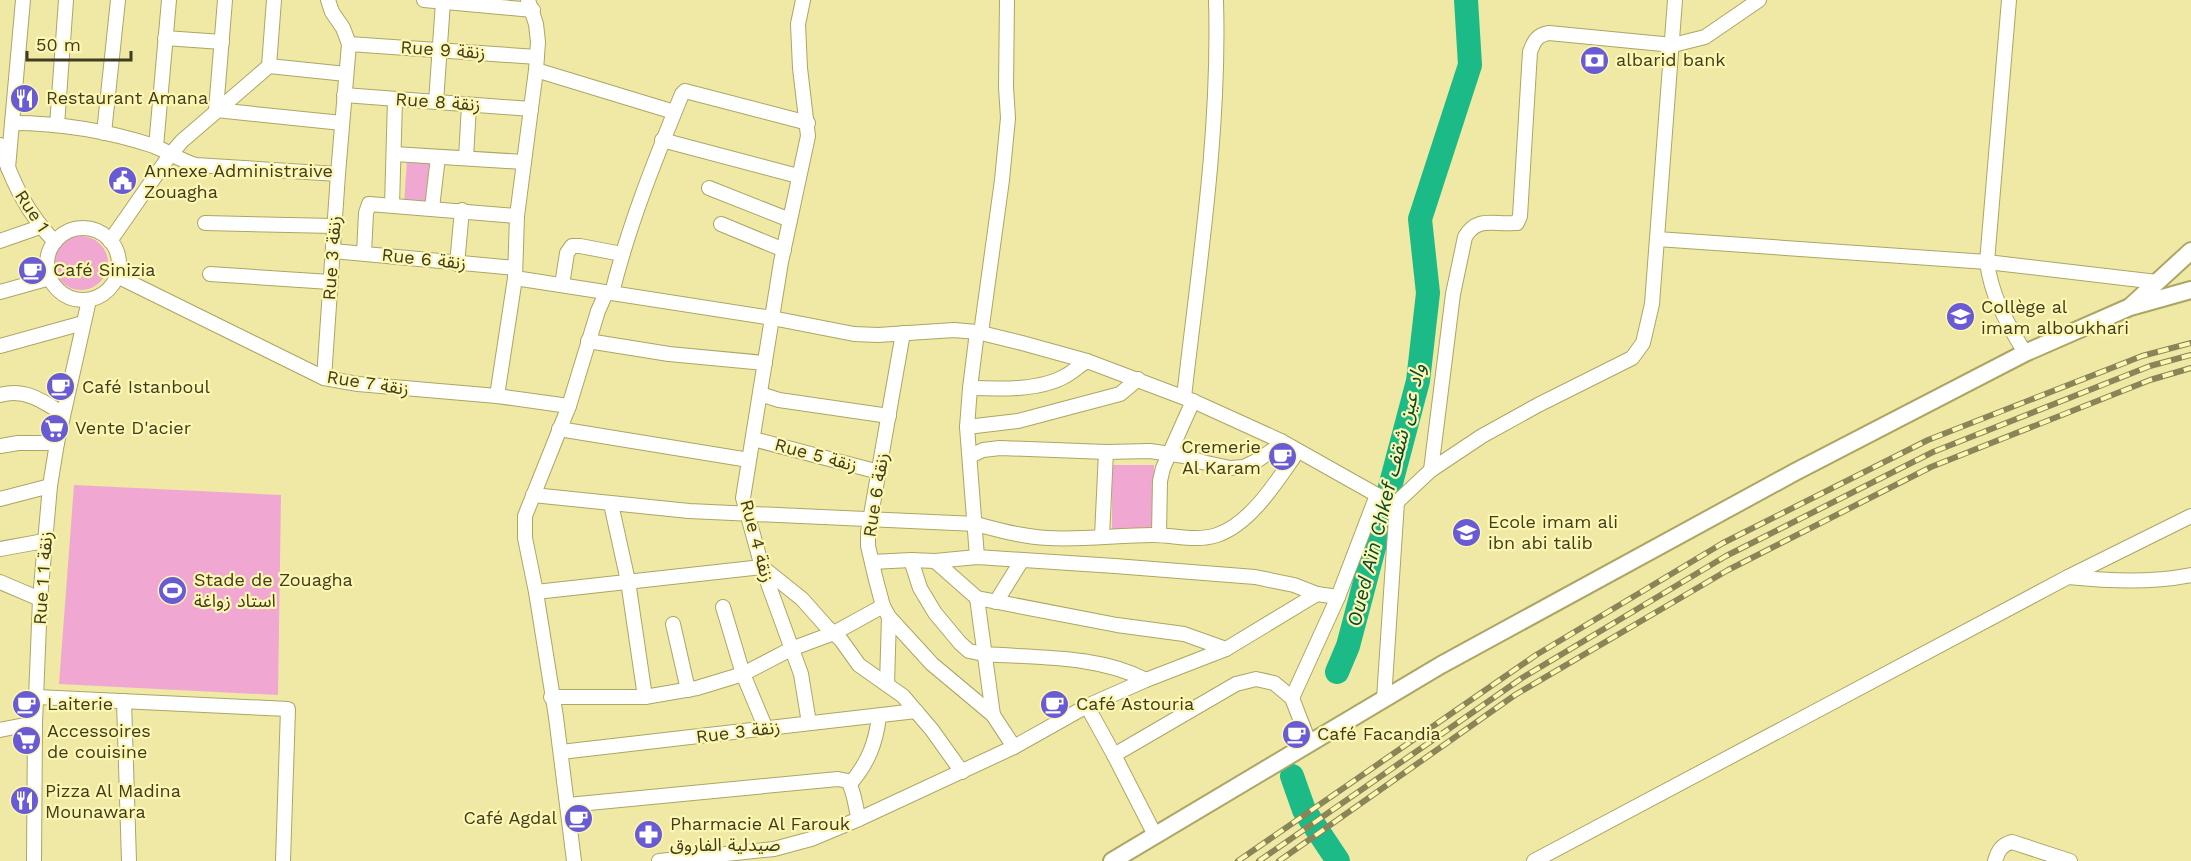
<svg xmlns="http://www.w3.org/2000/svg" width="2191" height="861" font-family="'Work Sans','Noto Sans Arabic',sans-serif">
<style>
.green{fill:#f0a8d2}
.lines{fill:none;stroke-linecap:round;stroke-linejoin:round}
.river{stroke:#1cba86;stroke-width:24}
.minor-casing{stroke:#aca664;stroke-width:16}
.tertiary-casing{stroke:#aca664;stroke-width:20}
.minor{stroke:#fff;stroke-width:14}
.tertiary{stroke:#fff;stroke-width:16}
.rail-casing{stroke:#898558;stroke-width:6}
.rail{stroke:#fdf7b2;stroke-width:4;stroke-dasharray:11;stroke-linecap:butt}
.labels{text-anchor:middle;stroke-width:4.5;stroke-linejoin:round;paint-order:stroke}
.street-label{font-size:18px;fill:#3f3c20;stroke:#fdf7b2}
.poi-label{font-size:18px;fill:#3f3c20;stroke:#fdf7b2;text-anchor:start}
.water-label{font-size:20px;font-style:italic;fill:#0c4732;stroke:#fdf7b2}
</style>
<rect width="100%" height="100%" fill="#efe9a5"/>
<!-- green -->
<g class="green">
<polygon points="407,160 442,163 439,206 404,203"/>
<circle cx="81" cy="263" r="27"/>
<rect x="1112" y="465" width="42" height="65"/>
<polygon points="74,485 281,495 278,695 59,684"/>
</g>
<g class="lines">
<!-- river -->
<g class="river">
<polyline points="1337,672 1348,646 1418,381 1428,293 1420,219 1470,65 1466,0"/>
<polyline points="1292,776 1304,810 1338,861"/>
</g>
<defs>
<g id="minor">
<polyline points="225,0 216,110 342,123"/>
<polyline points="424,0 533,10"/>
<polyline points="803,0 798,24 800,68 808,136 781,262 743,498 762,567 801,674 809,723"/>
<path d="M2009 0 1987 262C1992 299 2007 322 2025 353"/>
<polyline points="165,38 222,42"/>
<polyline points="349,44 537,57"/>
<polyline points="269,66 274,0"/>
<polyline points="536,70 674,112"/>
<polyline points="344,95 531,109"/>
<polyline points="436,102 443,2"/>
<path d="M12 123C60 123 108 131 154 146 169 152 181 161 196 165L338 174"/>
<polyline points="57,125 66,0"/>
<polyline points="104,133 118,0"/>
<polyline points="662,140 798,176"/>
<path d="M0 145C12 182 27 213 55 242"/>
<polyline points="156,147 169,0"/>
<polyline points="394,154 524,162"/>
<polyline points="466,158 469,105"/>
<polyline points="8,168 23,0"/>
<polyline points="709,188 790,220"/>
<polyline points="392,205 395,100"/>
<polyline points="432,208 438,157"/>
<polyline points="205,223 334,226"/>
<polyline points="721,224 784,250"/>
<circle cx="83" cy="264" r="36"/>
<polyline points="1657,239 1987,262 2157,282"/>
<polyline points="0,241 40,227"/>
<polyline points="110,241 170,155 182,141 269,66 346,74"/>
<polyline points="333,251 515,268"/>
<polyline points="364,253 366,213 369,204 517,216"/>
<polyline points="457,264 462,210"/>
<polyline points="210,274 330,282"/>
<polyline points="117,276 324,378 358,384 497,396 569,406"/>
<polyline points="515,278 772,318 854,334 878,335 954,330 977,332 1022,343 1087,361 1193,401 1281,441 1377,495 1397,502"/>
<polyline points="562,285 567,253 572,246 580,246 622,254"/>
<polyline points="0,292 50,278"/>
<path d="M612 293C629 224 655 160 682 94L685 91 808 123"/>
<polyline points="977,332 970,388 967,427 977,557"/>
<polyline points="903,333 868,532 868,546 876,580 883,606 889,617 932,664 993,715 1014,747"/>
<polyline points="981,333 1002,180 1008,118 1006,87 1007,0"/>
<polyline points="588,341 669,354 765,363"/>
<polyline points="0,346 83,323"/>
<polyline points="324,378 338,174 349,44 343,28 332,12 328,0"/>
<path d="M970 388C999 389 1041 391 1067 375 1074 371 1080 365 1087 361"/>
<polyline points="760,394 779,400 889,416"/>
<path d="M0 395C25 388 43 401 63 414"/>
<polyline points="497,396 515,278 517,216 536,70 538,42 536,24 528,0"/>
<path d="M1184 397C1199 265 1220 133 1216 0"/>
<polyline points="967,427 1018,421 1120,394 1138,379"/>
<polyline points="559,429 749,460"/>
<polyline points="753,439 879,472"/>
<polyline points="0,446 18,443 57,443"/>
<polyline points="970,456 983,450 1000,448 1106,452 1150,451 1184,456 1202,462 1230,468 1244,467 1258,460 1274,449 1281,441"/>
<path d="M1431 470 1453 294 1465 237C1477 216 1494 225 1514 223H1517L1520 216 1530 52C1534 41 1537 35 1549 33L1673 45 1705 37 1759 0"/>
<path d="M533 495 689 511 976 524C999 530 1023 537 1048 538 1083 540 1118 535 1153 535 1174 535 1196 542 1217 535 1252 523 1278 479 1298 451"/>
<polyline points="0,499 50,486"/>
<polyline points="611,504 628,581 645,697"/>
<polyline points="1159,535 1160,481 1163,468 1193,401"/>
<polyline points="1102,536 1106,452"/>
<polyline points="0,549 44,541"/>
<path d="M911 560 920 588 935 613 960 643 969 651 984 654C1037 658 1098 655 1146 680"/>
<polyline points="935,561 977,598 1117,625 1184,634 1226,649"/>
<polyline points="872,562 911,560 935,561 977,557 1115,566 1255,577 1294,585 1317,594 1338,597"/>
<path d="M2068 577C2110 581 2150 583 2191 575"/>
<polyline points="0,582 40,599"/>
<polyline points="536,592 762,567 802,599 826,626 841,640 859,665 903,696 932,730 962,772"/>
<polyline points="977,598 993,715"/>
<polyline points="996,602 1022,560"/>
<polyline points="723,607 743,674 766,729"/>
<polyline points="673,624 688,690"/>
<polyline points="887,684 889,617"/>
<polyline points="37,697 288,709 283,861"/>
<polyline points="551,697 645,697 697,688 743,674 791,649 834,633 883,606"/>
<polyline points="1292,698 1338,597 1377,495"/>
<polyline points="1384,699 1397,502 1431,470 1482,436 1538,405 1632,358 1643,343 1652,304 1675,0"/>
<polyline points="124,701 129,861"/>
<polyline points="1087,706 1114,755"/>
<polyline points="0,730 35,723"/>
<polyline points="561,752 916,711"/>
<path d="M850 784C868 763 876 743 879 716"/>
<path d="M568 805 838 779 848 781C855 793 855 807 859 819"/>
<polyline points="1155,835 1114,755 1236,684 1256,679 1274,683 1292,698 1309,742"/>
<polyline points="34,861 35,723 40,599 50,486 57,443 89,300"/>
<polyline points="574,861 556,717 536,592 525,538 525,516 569,406 598,311 606,293"/>
<polyline points="659,861 774,849 811,839 859,819 1014,747 1087,706 1146,680 1226,649 1317,594"/>
<polyline points="1534,861 2068,577 2191,516"/>
<path d="M1995 861C1998 851 2001 845 2012 842L2070 861"/>
</g>
<g id="tertiary">
<polyline points="2131,306 2191,251"/>
<polyline points="1112,861 1441,665 1795,472 2025,353 2130,307 2191,290"/>
</g>
</defs>
<!-- minor casing -->
<use href="#minor" class="minor-casing"/>
<!-- tertiary casing -->
<use href="#tertiary" class="tertiary-casing"/>
<!-- minor -->
<use href="#minor" class="minor"/>
<!-- tertiary -->
<use href="#tertiary" class="tertiary"/>
<defs>
<g id="rail">
<polyline points="1238,861 1536,655 1723,543 1928,440 2142,356 2191,343"/>
<polyline points="1259,861 1522,678 1726,556 1933,452 2150,366 2191,355"/>
<polyline points="1279,861 1515,695 1728,570 1931,467 2150,380 2191,368"/>
</g>
</defs>
<!-- rail casing -->
<use href="#rail" class="rail-casing"/>
<!-- rail -->
<use href="#rail" class="rail"/>
</g>
<!-- icons -->
<defs>
<symbol id="bank-disc" viewBox="-11 -11 22 22"><circle r="9.5" fill="#685bd4" stroke="#fdf7b2"/><path d="M-6-4H6V4H-6ZM0-2.3a2.3 2.3 0 1 0 0 4.6a2.3 2.3 0 1 0 0-4.6Z" fill="#fff"/></symbol>
<symbol id="restaurant-disc" viewBox="-11 -11 22 22"><circle r="9.5" fill="#685bd4" stroke="#fdf7b2"/><path d="M-5-6h1v4h1v-4h1v4h1v-4h1v5L-1.5 .5V6h-2V.5L-5-1ZM5-6V6H3V1.5H1.5Q1.5-4 5-6Z" fill="#fff"/></symbol>
<symbol id="civic-disc" viewBox="-11 -11 22 22"><circle r="9.5" fill="#685bd4" stroke="#fdf7b2"/><path d="M-.6-6.5H3V-4.5H.6V-3L4-1V1h2V6H-6V1h2V-1L-.6-3ZM-1.2 2.5V6h2.4V2.5Z" fill="#fff"/></symbol>
<symbol id="cafe-disc" viewBox="-11 -11 22 22"><circle r="9.5" fill="#685bd4" stroke="#fdf7b2"/><path d="M-5.5-4.5H6V0H3Q3 3.5 0 3.5H-2.5Q-5.5 3.5-5.5 0ZM3-3.2v2h1.7v-2ZM-6 4.5H4V6H-6Z" fill="#fff"/></symbol>
<symbol id="school-disc" viewBox="-11 -11 22 22"><circle r="9.5" fill="#685bd4" stroke="#fdf7b2"/><path d="M0-5L7-2L0 1L-7-2ZM-4 1L0 2.5L4 1V4Q0 6-4 4Z" fill="#fff"/></symbol>
<symbol id="supermarket-disc" viewBox="-11 -11 22 22"><circle r="9.5" fill="#685bd4" stroke="#fdf7b2"/><path d="M-6-5.5h2.5l.6 2H6L4.5 2H-2.5L-4.4-4H-6ZM-1.5 3.2a1.3 1.3 0 1 0 .1 0ZM3 3.2a1.3 1.3 0 1 0 .1 0Z" fill="#fff"/></symbol>
<symbol id="stadium-disc" viewBox="-11 -11 22 22"><circle r="9.5" fill="#685bd4" stroke="#fdf7b2"/><path d="M0-5a6.5 5 0 1 0 0 10a6.5 5 0 1 0 0-10ZM-3.5-1.8h7v3.6h-7Z" fill="#fff"/></symbol>
<symbol id="pharmacy-disc" viewBox="-11 -11 22 22"><circle r="9.5" fill="#685bd4" stroke="#fdf7b2"/><path d="M-2-6h4v4h4v4h-4v4h-4v-4h-4v-4h4Z" fill="#fff"/></symbol>
</defs>
<g fill-rule="evenodd">
<use href="#bank-disc" x="1578" y="44" width="33" height="33"/>
<use href="#restaurant-disc" x="8" y="82" width="33" height="33"/>
<use href="#civic-disc" x="106" y="164" width="33" height="33"/>
<use href="#cafe-disc" x="16" y="254" width="33" height="33"/>
<use href="#school-disc" x="1944" y="300" width="33" height="33"/>
<use href="#cafe-disc" x="44" y="370" width="33" height="33"/>
<use href="#supermarket-disc" x="38" y="412" width="33" height="33"/>
<use href="#cafe-disc" x="1266" y="440" width="33" height="33"/>
<use href="#school-disc" x="1450" y="516" width="33" height="33"/>
<use href="#stadium-disc" x="156" y="574" width="33" height="33"/>
<use href="#cafe-disc" x="10" y="688" width="33" height="33"/>
<use href="#cafe-disc" x="1038" y="688" width="33" height="33"/>
<use href="#cafe-disc" x="1280" y="718" width="33" height="33"/>
<use href="#supermarket-disc" x="10" y="724" width="33" height="33"/>
<use href="#restaurant-disc" x="8" y="784" width="33" height="33"/>
<use href="#cafe-disc" x="562" y="802" width="33" height="33"/>
<use href="#pharmacy-disc" x="632" y="818" width="33" height="33"/>
</g>
<g class="labels">
<!-- street labels -->
<g class="street-label">
<text transform="translate(443 50) rotate(4)" y="6">Rue 9 زنقة</text>
<text transform="translate(438 102) rotate(4)" y="6">Rue 8 زنقة</text>
<text transform="translate(32 211) rotate(56)" y="6">Rue 1</text>
<text transform="translate(332 258) rotate(-86)" y="6">Rue 3 زنقة</text>
<text transform="translate(424 259) rotate(6)" y="6">Rue 6 زنقة</text>
<text transform="translate(368 383) rotate(9)" y="6">Rue 7 زنقة</text>
<text transform="translate(816 455) rotate(15)" y="6">Rue 5 زنقة</text>
<text transform="translate(876 495) rotate(-81)" y="6">Rue 6 زنقة</text>
<text transform="translate(757 541) rotate(75)" y="6">Rue 4 زنقة</text>
<text transform="translate(43 578) rotate(-86)" y="6">Rue 1 زنقة 1</text>
<text transform="translate(738 732) rotate(-7)" y="6">Rue 3 زنقة</text>
</g>
<!-- poi labels -->
<g class="poi-label">
<text x="1616" y="66">albarid bank</text>
<text x="46" y="104">Restaurant Amana</text>
<text x="144" y="177">Annexe Administraive<tspan x="144" dy="21">Zouagha</tspan></text>
<text x="53" y="276">Café Sinizia</text>
<text x="1981" y="313">Collège al<tspan x="1981" dy="21">imam alboukhari</tspan></text>
<text x="82" y="393">Café Istanboul</text>
<text x="75" y="434">Vente D'acier</text>
<text x="1261" y="453" text-anchor="end">Cremerie<tspan x="1261" dy="21">Al Karam</tspan></text>
<text x="1488" y="528">Ecole imam ali<tspan x="1488" dy="21">ibn abi talib</tspan></text>
<text x="194" y="586">Stade de Zouagha<tspan x="194" dy="21">استاد زواغة</tspan></text>
<text x="47" y="710">Laiterie</text>
<text x="1076" y="710">Café Astouria</text>
<text x="47" y="737">Accessoires<tspan x="47" dy="21">de couisine</tspan></text>
<text x="1317" y="740">Café Facandia</text>
<text x="45" y="797">Pizza Al Madina<tspan x="45" dy="21">Mounawara</tspan></text>
<text x="557" y="824" text-anchor="end">Café Agdal</text>
<text x="670" y="830">Pharmacie Al Farouk<tspan x="670" dy="21">صيدلية الفاروق</tspan></text>
</g>
<!-- water labels -->
<g class="water-label">
<text transform="translate(1386 495) rotate(-76)" y="7">Oued Aïn Chkef واد عين شقف</text>
</g>
</g>
<!-- scale -->
<path d="M27 51v9h104v-9" fill="none" stroke="#3f3c20" stroke-width="3"/>
<text x="36" y="51" font-size="18" fill="#3f3c20" stroke="#fdf7b2" stroke-width="4.5" paint-order="stroke">50 m</text>
</svg>
